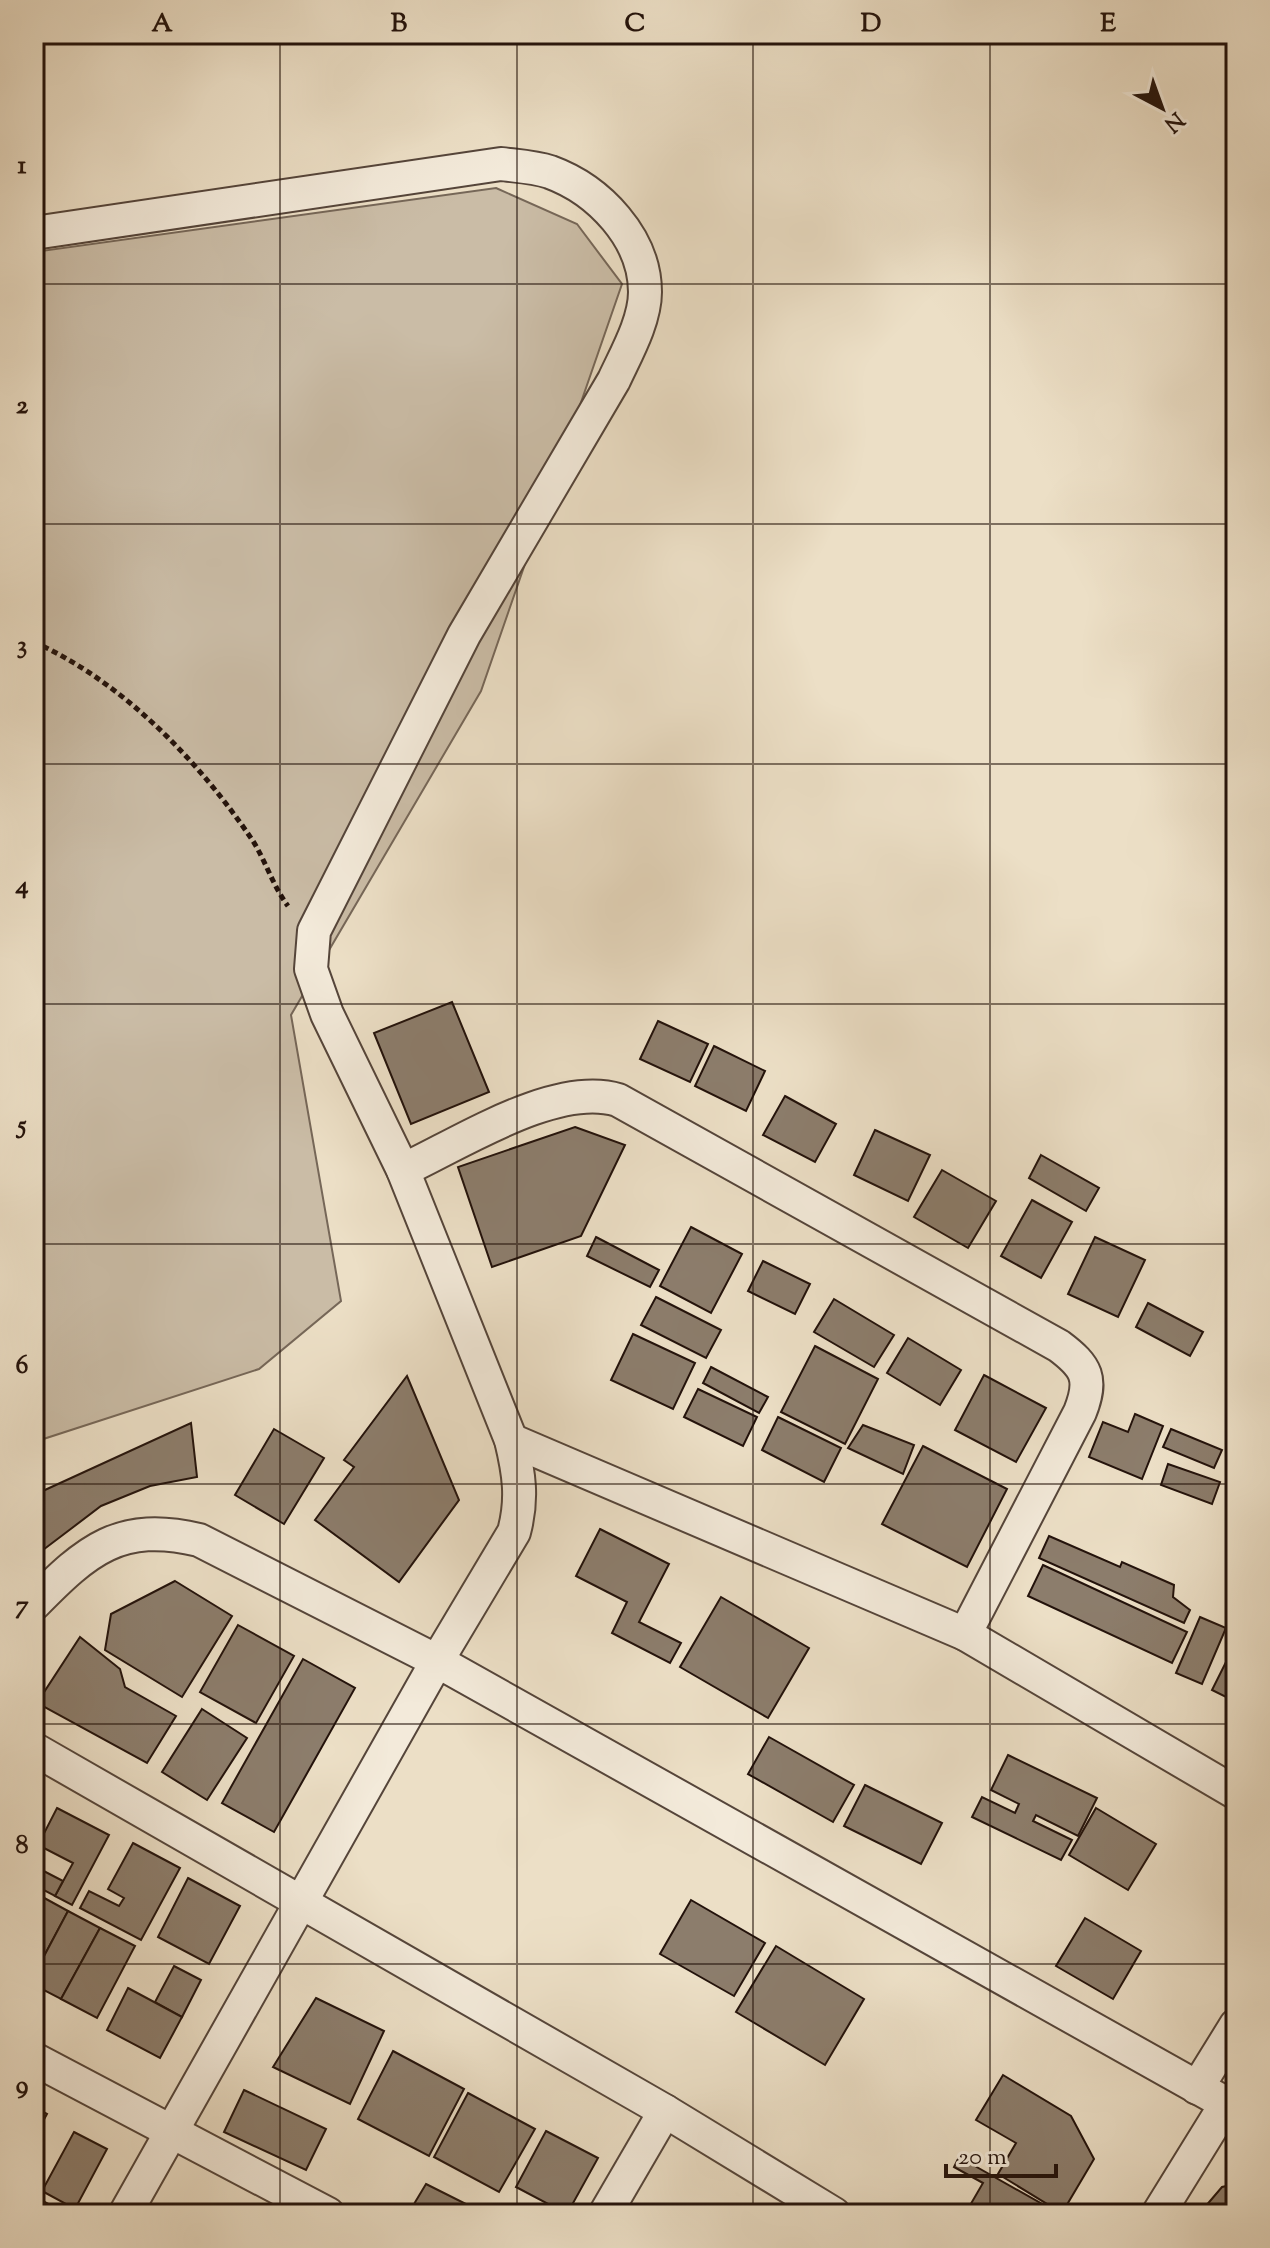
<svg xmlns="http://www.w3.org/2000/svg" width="1270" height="2248" font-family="'Sorts Mill Goudy',serif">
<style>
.green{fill:#cabca6;stroke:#766758;stroke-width:2}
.building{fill:#8c7d6c;stroke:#23120b;stroke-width:2}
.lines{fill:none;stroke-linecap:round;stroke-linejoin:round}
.street-casing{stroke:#55453a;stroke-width:36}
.path{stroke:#23120b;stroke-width:5;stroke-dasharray:6 4;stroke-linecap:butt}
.street{stroke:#f3eada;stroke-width:32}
.grid{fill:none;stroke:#23120b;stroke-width:2;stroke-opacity:0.55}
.neatline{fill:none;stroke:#23120b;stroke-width:3}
.grid-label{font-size:26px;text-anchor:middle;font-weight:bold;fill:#23120b}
</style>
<rect width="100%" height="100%" fill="#ecdfc6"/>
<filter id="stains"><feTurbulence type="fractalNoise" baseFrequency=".0025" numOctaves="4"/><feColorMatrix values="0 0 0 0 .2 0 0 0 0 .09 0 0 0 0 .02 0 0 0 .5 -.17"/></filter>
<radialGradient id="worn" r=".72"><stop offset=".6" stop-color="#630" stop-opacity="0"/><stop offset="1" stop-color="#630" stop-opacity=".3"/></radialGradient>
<!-- green -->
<polygon class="green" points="496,188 577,224 622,284 481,691 291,1015 341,1301 259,1369 34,1442 34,252"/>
<!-- building -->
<g class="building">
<polygon points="452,1002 489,1092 411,1124 374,1033"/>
<polygon points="658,1021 708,1044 690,1082 640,1059"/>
<polygon points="714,1046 765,1071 746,1111 695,1086"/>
<polygon points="785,1096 836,1124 815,1162 763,1135"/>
<polygon points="575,1127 625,1145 581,1236 492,1267 458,1167"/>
<polygon points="875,1130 930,1155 908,1201 854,1175"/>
<polygon points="1041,1155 1099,1188 1086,1211 1029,1178"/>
<polygon points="942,1170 996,1201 968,1248 914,1217"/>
<polygon points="1032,1200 1072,1222 1041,1278 1001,1256"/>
<polygon points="691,1227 742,1254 711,1313 660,1286"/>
<polygon points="596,1237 659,1270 650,1287 587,1256"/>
<polygon points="1095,1237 1145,1260 1118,1317 1068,1294"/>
<polygon points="763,1261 810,1284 795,1314 748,1291"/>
<polygon points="656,1297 721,1330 706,1358 641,1325"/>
<polygon points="834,1299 894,1335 874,1367 814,1332"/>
<polygon points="1148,1303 1203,1332 1190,1356 1136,1327"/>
<polygon points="633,1334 695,1363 673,1409 611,1380"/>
<polygon points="908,1338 961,1370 940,1405 887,1373"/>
<polygon points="815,1346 878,1379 845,1444 781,1412"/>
<polygon points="711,1367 768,1397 759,1413 703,1383"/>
<polygon points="984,1375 1046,1408 1016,1462 955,1430"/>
<polygon points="407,1376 459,1500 399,1582 315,1520 354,1467 344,1460"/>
<polygon points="698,1389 757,1417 743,1446 684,1417"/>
<polygon points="1135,1414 1163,1426 1142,1479 1089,1457 1103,1422 1128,1432"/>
<polygon points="778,1417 841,1448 824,1482 762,1450"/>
<polygon points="191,1423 197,1477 150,1486 101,1506 43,1550 34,1540 34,1495"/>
<polygon points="863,1425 914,1445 903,1474 848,1448"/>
<polygon points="274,1429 324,1458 284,1524 235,1495"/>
<polygon points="1171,1429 1222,1450 1214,1468 1163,1447"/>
<polygon points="923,1446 1007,1489 967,1567 882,1524"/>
<polygon points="1168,1464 1220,1482 1212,1504 1161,1485"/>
<polygon points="600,1529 669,1564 639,1622 681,1643 670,1663 612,1633 627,1602 576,1576"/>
<polygon points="1049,1536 1120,1567 1122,1562 1174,1585 1173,1597 1190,1610 1184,1623 1039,1558"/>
<polygon points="1043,1565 1187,1632 1172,1663 1028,1596"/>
<polygon points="175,1581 232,1616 182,1697 105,1650 111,1614"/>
<polygon points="721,1597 809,1648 768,1718 680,1667"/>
<polygon points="1200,1617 1226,1628 1202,1684 1176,1673"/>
<polygon points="238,1625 294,1656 256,1723 200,1692"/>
<polygon points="80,1637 120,1669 125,1687 176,1716 147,1763 37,1703"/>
<polygon points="1235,1644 1236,1644 1236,1702 1212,1690"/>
<polygon points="303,1659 355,1688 274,1832 222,1803"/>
<polygon points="202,1709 247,1738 207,1800 162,1772"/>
<polygon points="769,1737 854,1785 833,1822 748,1774"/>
<polygon points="1008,1755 1097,1798 1078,1836 1036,1815 1033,1821 1072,1840 1061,1860 972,1817 982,1797 1015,1813 1019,1804 991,1790"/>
<polygon points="865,1785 942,1823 921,1864 844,1826"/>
<polygon points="57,1808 109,1835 72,1905 55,1896 73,1863 38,1845"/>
<polygon points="1096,1808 1156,1844 1128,1890 1069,1855"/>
<polygon points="133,1843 180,1868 141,1940 80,1908 89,1891 119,1906 124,1898 108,1889"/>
<polygon points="34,1866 63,1881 55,1896 34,1885"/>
<polygon points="188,1878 240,1906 209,1964 158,1937"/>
<polygon points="37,1894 68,1911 34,1975 34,1899"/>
<polygon points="691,1900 765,1943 734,1996 660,1954"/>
<polygon points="68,1911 100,1928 61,1999 34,1985 34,1975"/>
<polygon points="1085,1918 1141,1951 1113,1999 1056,1966"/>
<polygon points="100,1928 135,1946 97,2018 61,1999"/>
<polygon points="776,1946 864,1999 825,2065 736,2012"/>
<polygon points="174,1966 201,1980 182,2017 155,2002"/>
<polygon points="128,1988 182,2017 160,2058 107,2030"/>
<polygon points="316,1998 384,2031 350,2104 273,2067"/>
<polygon points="393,2051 464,2089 429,2156 358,2119"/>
<polygon points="1003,2075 1071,2116 1094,2159 1062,2213 998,2174 1016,2143 976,2120"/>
<polygon points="244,2090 326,2129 306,2170 224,2132"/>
<polygon points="468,2093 535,2129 499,2192 434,2157"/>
<polygon points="34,2107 47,2114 34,2138"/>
<polygon points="546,2131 598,2158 567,2214 516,2187"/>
<polygon points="74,2132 107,2149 75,2209 42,2191"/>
<polygon points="959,2157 1060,2214 965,2214 983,2183 954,2167"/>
<polygon points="426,2184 484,2213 483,2214 408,2214"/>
<polygon points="1236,2184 1236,2209 1199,2214 1222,2187"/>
<polygon points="39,2199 67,2214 34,2214"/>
</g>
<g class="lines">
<defs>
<g id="street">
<path d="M34 233 501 164C517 166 535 167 550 172 599 190 645 238 645 292 645 321 626 354 614 380L464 635 314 931 311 969 327 1014 403 1170 511 1440C519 1473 523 1499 514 1532L437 1661 125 2214"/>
<path d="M403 1170C461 1143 556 1081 618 1100L1059 1346C1087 1367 1093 1379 1080 1412L965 1634"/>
<polyline points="511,1440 965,1634 1236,1793"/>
<path d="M34 1604C87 1550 120 1521 199 1540L437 1661 1236 2109"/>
<polyline points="34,1749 665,2111 834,2214"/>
<polyline points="34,2059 328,2214"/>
<polyline points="1197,2088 1236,2025"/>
<polyline points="605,2214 665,2111"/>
<polyline points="1158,2214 1226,2104"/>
</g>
</defs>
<!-- street casing -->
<use href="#street" class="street-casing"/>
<!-- path -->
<path class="path" d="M34 642C123 682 199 761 253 841 266 862 273 886 288 906"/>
<!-- street -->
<use href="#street" class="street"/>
</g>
<!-- grid -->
<path class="grid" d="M280 34V2214M517 34V2214M753 34V2214M990 34V2214M34 284H1236M34 524H1236M34 764H1236M34 1004H1236M34 1244H1236M34 1484H1236M34 1724H1236M34 1964H1236"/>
<!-- margin -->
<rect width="1270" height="2248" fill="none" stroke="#ecdfc6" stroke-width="88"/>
<!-- north arrow -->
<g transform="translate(1162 108) rotate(139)" stroke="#f3eada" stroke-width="6" paint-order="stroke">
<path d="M0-6L14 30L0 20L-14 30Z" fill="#23120b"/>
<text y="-12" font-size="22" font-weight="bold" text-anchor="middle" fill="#23120b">N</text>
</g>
<!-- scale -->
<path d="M946 2164v12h110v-12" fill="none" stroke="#23120b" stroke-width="4"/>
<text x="958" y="2164" font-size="24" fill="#23120b" stroke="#f3eada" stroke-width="6" paint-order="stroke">20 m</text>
<rect x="44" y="44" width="1182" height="2160" class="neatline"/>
<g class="grid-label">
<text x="162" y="31">A</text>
<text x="399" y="31">B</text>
<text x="635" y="31">C</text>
<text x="871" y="31">D</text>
<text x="1108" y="31">E</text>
<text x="22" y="173">1</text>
<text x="22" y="413">2</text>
<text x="22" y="653">3</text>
<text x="22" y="893">4</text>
<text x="22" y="1133">5</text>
<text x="22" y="1373">6</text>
<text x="22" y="1613">7</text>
<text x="22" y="1853">8</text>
<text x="22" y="2093">9</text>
</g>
<rect width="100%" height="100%" filter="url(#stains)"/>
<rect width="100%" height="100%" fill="url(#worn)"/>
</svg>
